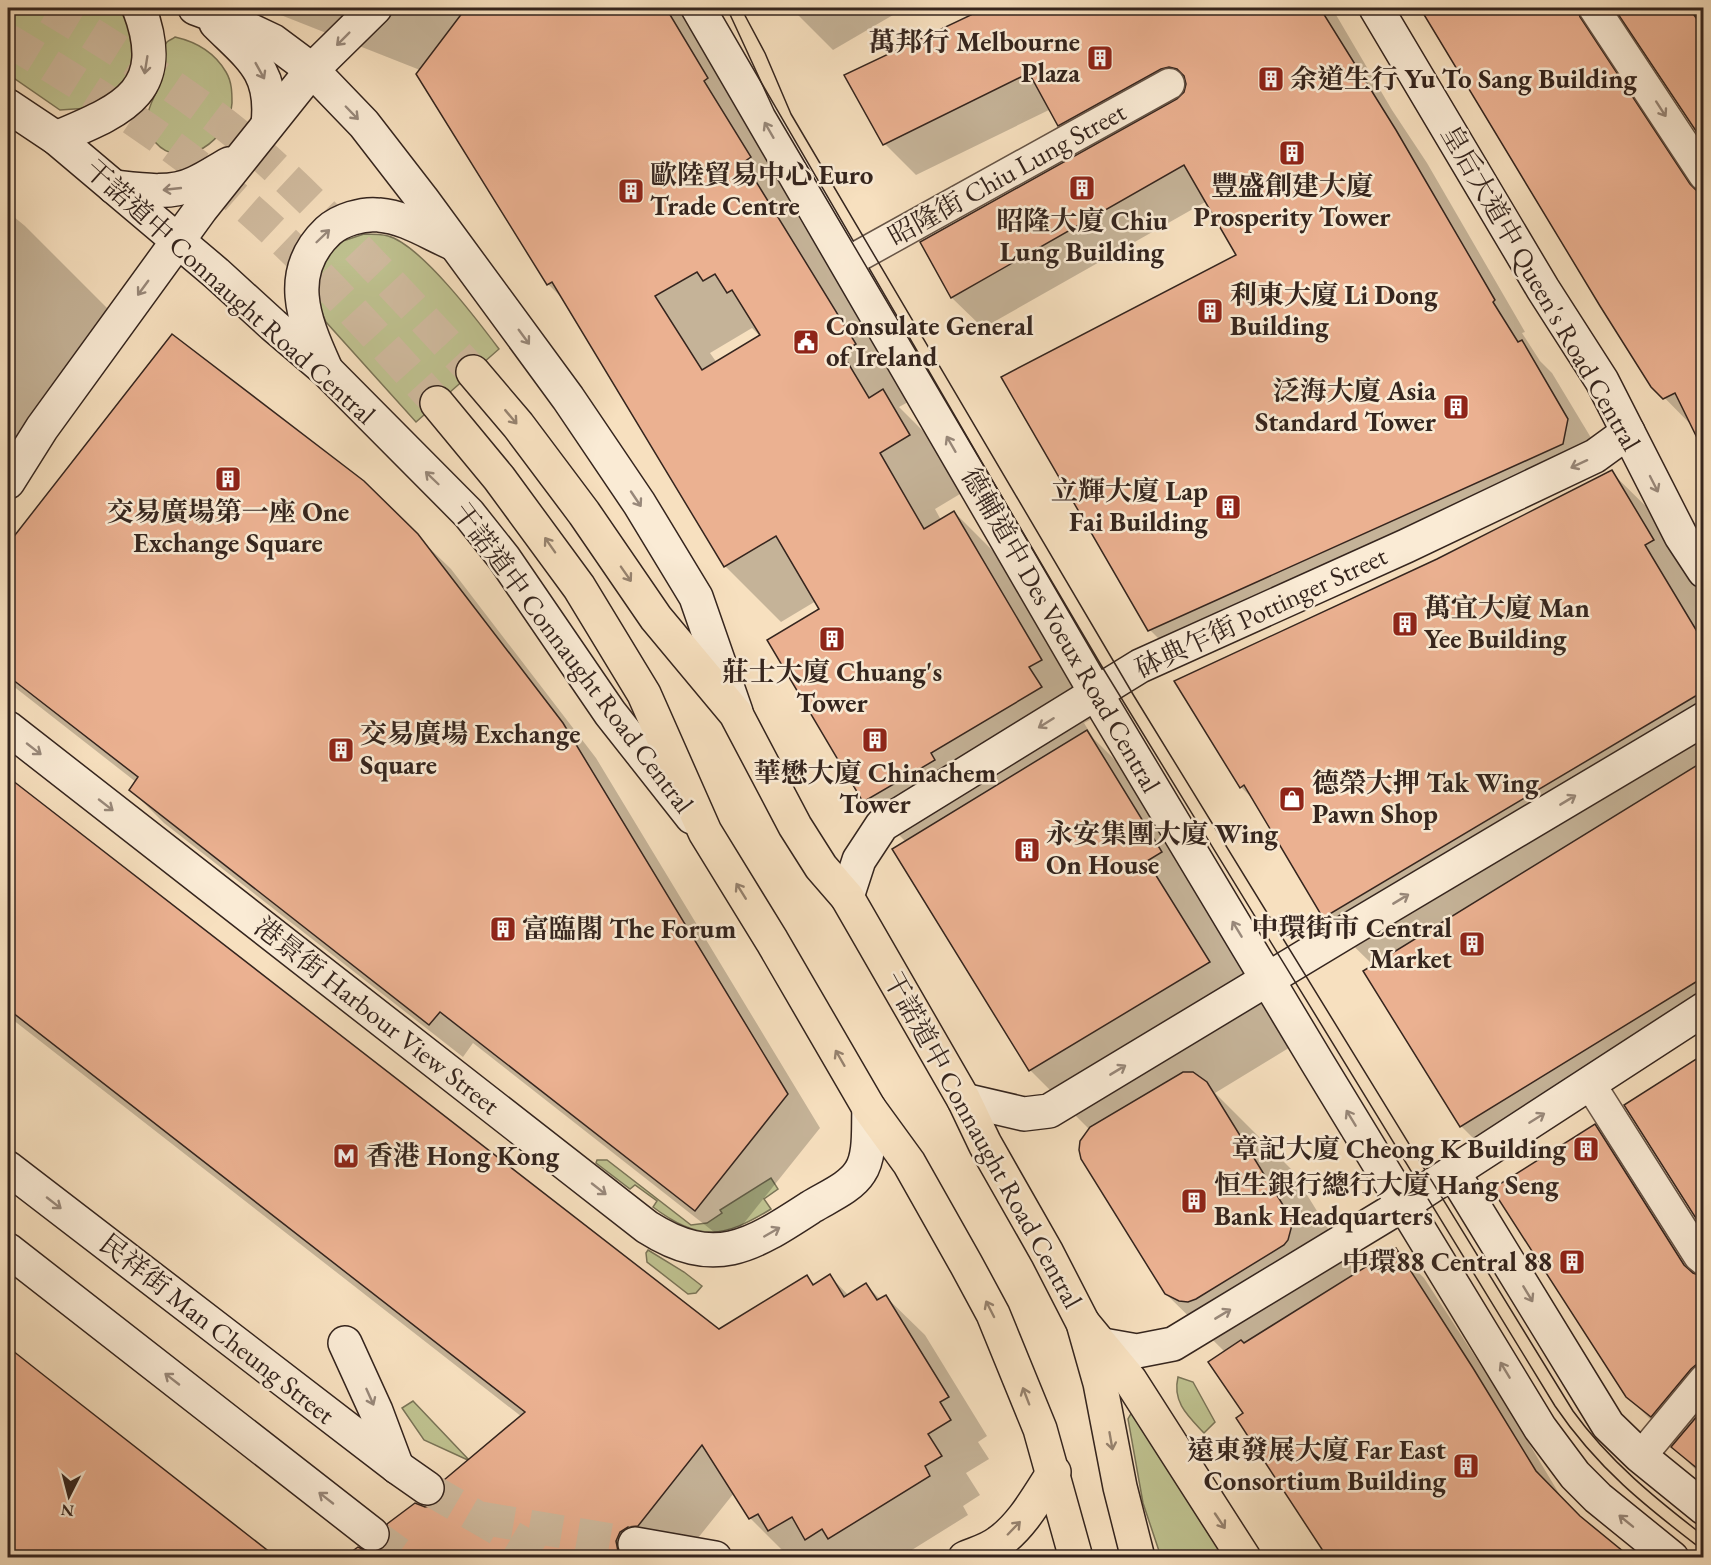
<svg xmlns="http://www.w3.org/2000/svg" width="1711" height="1565" font-family="'EB Garamond','Noto Serif TC',serif">
<style>
.green{fill:#bfc290;stroke:#7a7457;stroke-width:1.5}
.shadow{fill:#0003;fill-rule:evenodd}
.building{fill:#ebb191;stroke:#35251e;stroke-width:1.5;fill-rule:evenodd}
.lines{fill:none;stroke-linecap:round;stroke-linejoin:round}
.secondary-tunnel{stroke:#d0bb9f;stroke-width:33;stroke-dasharray:33 16;stroke-linecap:butt}
.primary-tunnel{stroke:#d0bb9f;stroke-width:33;stroke-dasharray:33 16;stroke-linecap:butt}
.highway-tunnel{stroke:#d0bb9f;stroke-width:33;stroke-dasharray:33 16;stroke-linecap:butt}
.street-casing{stroke:#665446;stroke-width:33}
.secondary-casing{stroke:#35251e;stroke-width:36}
.primary-casing{stroke:#35251e;stroke-width:36}
.highway-casing{stroke:#35251e;stroke-width:36}
.street{stroke:#faebd5;stroke-width:30}
.secondary{stroke:#faebd5;stroke-width:33}
.primary{stroke:#f7e0bf;stroke-width:33}
.highway{stroke:#f7e0bf;stroke-width:33}
.tram{stroke:#35251e;stroke-width:1.5}
.oneway{stroke:#98887a}
.oneway2{stroke:#96826e}
.labels{text-anchor:middle;stroke-width:5;stroke-linejoin:round;paint-order:stroke}
.poi-label{font-size:27px;font-weight:bold;fill:#35251e;stroke:#faebd5;text-anchor:start}
.street-label{font-size:27px;fill:#35251e;stroke:#faebd5}
</style>
<rect width="100%" height="100%" fill="#f7e0bf"/>
<filter id="stains"><feTurbulence type="fractalNoise" baseFrequency=".00333" numOctaves="4"/><feColorMatrix values="0 0 0 0 .2 0 0 0 0 .09 0 0 0 0 .02 0 0 0 .5 -.17"/></filter>
<radialGradient id="worn" r=".72"><stop offset=".6" stop-color="#630" stop-opacity="0"/><stop offset="1" stop-color="#630" stop-opacity=".3"/></radialGradient>
<!-- green -->
<g class="green">
<polygon points="8,8 118,8 130,26 134,55 124,83 114,94 89,108 60,110 8,74"/>
<path d="M175 37C197 42 215 53 226 72 232 82 232 93 232 103 230 139 183 174 155 142 150 137 146 128 147 121 147 113 151 103 155 95 160 82 159 51 167 42 169 40 173 39 175 37Z"/>
<path d="M364 234C372 234 381 234 388 236 421 245 478 321 499 349L416 422 326 322 317 301V278L326 257 343 241Z"/>
<path d="M597 1160H607L691 1225 707 1223 722 1213 720 1210 771 1178 778 1189 764 1199 771 1209C724 1238 699 1242 653 1207L657 1201 635 1185 630 1189 596 1163Z"/>
<polygon points="648,1250 684,1272 702,1286 696,1293 688,1294 647,1262 646,1253"/>
<path d="M1178 1377 1193 1382 1215 1422 1204 1433C1188 1416 1172 1402 1178 1377Z"/>
<polygon points="413,1401 470,1461 424,1440 402,1408"/>
<polygon points="1132,1412 1231,1557 1161,1557 1143,1503 1128,1419"/>
</g>
<!-- shadow -->
<g class="shadow">
<path d="M263 8H686L806 214 799 218 910 401 899 407 939 447 965 491 935 509 941 520 954 512 1010 568 1097 716 1084 723 1094 739 1170 815 1292 1046 1215 1093 1291 1169 1356 1274 1396 1250 1424 1278 1502 1398 1564 1502 1581 1519 1630 1558H1329L1238 1418 1245 1414 1225 1352 1166 1294 1090 1130 1031 1071 894 849 906 842 865 801 769 641 821 610 816 601 781 622 725 566 564 300 548 284 420 70ZM752 328 760 336 717 363 710 353Z"/>
<polygon points="791,8 905,8 833,50"/>
<polygon points="968,8 1332,8 1392,110 1427,163 1525,332 1522,333 1540,361 1552,373 1599,451 1181,661 1150,630 1238,256 1207,201 983,328 952,298 922,242 1086,151 1060,125 1051,109 916,175 885,144 973,16"/>
<polygon points="1422,8 1704,8 1704,140 1638,41 1633,42 1704,183 1704,438 1653,386"/>
<polygon points="8,212 25,226 110,311 16,441 8,434"/>
<polygon points="173,336 417,536 451,569 596,758 820,1128 728,1243 473,1043 463,1057 164,823 131,790 136,782 8,682 8,547"/>
<polygon points="1611,472 1668,528 1704,586 1704,600 1701,602 1704,607 1704,1013 1484,1149 1461,1126 1374,966 1324,917 1253,799 1241,787 1438,560"/>
<polygon points="8,779 719,1331 807,1277 815,1285 830,1276 849,1296 866,1285 881,1300 886,1297 925,1335 987,1436 978,1442 989,1459 966,1473 980,1495 963,1506 968,1515 899,1558 797,1558 794,1554 789,1557 750,1518 734,1493 682,1558 346,1558 358,1548 370,1554 380,1553 425,1508 436,1506 522,1417 8,1016"/>
<polygon points="1594,1125 1649,1180 1704,1266 1704,1478 1673,1447 1675,1444 1627,1396"/>
<polygon points="8,1350 273,1558 8,1558"/>
</g>
<!-- building -->
<g class="building">
<path d="M466 8H666L708 78 704 81 751 157 744 162 856 344 842 353 869 398 883 389 910 435 880 453 924 529 954 511 1042 660 1029 667 1042 687 931 753 935 760 863 802 767 640 819 609 776 536 724 567 552 282 547 285 416 74ZM697 272 703 281 715 274 727 293 732 290 760 335 702 370 655 296Z"/>
<polygon points="967,8 1320,8 1396,130 1495,300 1493,302 1518,342 1522,340 1568,419 1563,444 1148,631 1001,377 1236,255 1184,165 951,298 920,242 1177,99 1184,92 1186,84 1184,76 1177,69 1169,67 1161,69 1058,126 1029,73 883,145 844,75 971,15"/>
<polygon points="1420,8 1577,8 1580,17 1690,184 1696,190 1704,192 1704,452 1675,393 1663,399 1651,387 1600,306"/>
<polygon points="1614,8 1689,8 1704,29 1704,143"/>
<polygon points="172,334 364,481 418,534 563,723 788,1094 695,1211 440,1012 429,1025 129,790 138,777 8,676 8,544"/>
<polygon points="1612,470 1654,540 1645,545 1704,643 1704,691 1323,918 1244,785 1240,788 1174,681 1437,559"/>
<polygon points="1087,730 1162,852 1147,861 1210,962 1029,1071 892,849"/>
<polygon points="1704,761 1704,977 1460,1127 1363,971"/>
<polygon points="8,777 719,1329 807,1275 813,1285 830,1274 844,1297 866,1283 877,1300 886,1295 949,1397 940,1402 951,1420 928,1434 942,1456 925,1466 930,1476 828,1539 822,1529 805,1540 792,1517 768,1531 758,1514 749,1519 702,1445 638,1526 628,1527 620,1532 616,1541 618,1551 612,1557 344,1557 358,1547 370,1553 380,1551 386,1546 391,1536 387,1524 415,1503 425,1507 435,1505 443,1498 446,1490 444,1480 525,1412 8,1009"/>
<polygon points="1704,1054 1704,1231 1624,1105"/>
<polygon points="1183,1072 1193,1072 1207,1082 1291,1218 1292,1225 1288,1240 1284,1245 1196,1299 1188,1302 1179,1301 1165,1294 1081,1159 1079,1150 1080,1141 1090,1127"/>
<polygon points="1595,1124 1684,1265 1693,1273 1704,1277 1704,1363 1697,1364 1691,1369 1651,1417 1626,1397 1492,1189"/>
<polygon points="1396,1248 1473,1368 1536,1471 1580,1516 1630,1557 1327,1557 1236,1418 1243,1413 1208,1362 1241,1340 1244,1343"/>
<polygon points="8,1347 46,1377 276,1557 8,1557"/>
<polygon points="1704,1408 1704,1474 1671,1447"/>
</g>
<g class="lines">
<!-- secondary-tunnel -->
<g class="secondary-tunnel">
<polyline points="427,1488 548,1558"/>
<polyline points="481,1518 635,1544"/>
<polyline points="372,1534 405,1558"/>
</g>
<!-- primary-tunnel -->
<path class="primary-tunnel" d="M8 40C88 88 169 139 240 201 312 263 374 334 437 403"/>
<!-- highway-tunnel -->
<path class="highway-tunnel" d="M49 8C122 52 203 102 266 159 340 226 406 300 473 372"/>
<defs>
<g id="street">
<polyline points="1594,8 1704,175"/>
<polyline points="846,263 1169,84"/>
<polyline points="1590,1084 1699,1256 1704,1260"/>
<polyline points="1651,1444 1704,1380"/>
</g>
<g id="secondary">
<polyline points="195,8 233,22 273,41 312,70 364,124 422,199 568,398 639,503 696,597 736,712"/>
<polyline points="698,8 1107,712 1317,1062 1540,1428 1575,1475 1598,1498 1672,1558"/>
<polyline points="1376,8 1543,289 1602,381 1681,536 1704,571"/>
<path d="M216 23C250 57 274 71 268 124"/>
<polyline points="8,106 56,138 216,273 273,325 327,371 469,514 504,558 610,713 692,817"/>
<path d="M56 138C122 110 171 92 139 8"/>
<path d="M114 187C140 190 171 195 195 183 207 178 218 170 229 164"/>
<path d="M325 367C303 319 285 272 328 231 340 220 363 213 379 215 405 217 429 233 452 243"/>
<polyline points="8,482 42,428 201,209 312,70 375,8"/>
<path d="M8 728 647 1227C715 1270 751 1246 811 1207 827 1197 850 1188 860 1172 871 1156 868 1127 869 1108"/>
<polyline points="847,897 859,860 882,825 1140,666 1406,546 1595,456 1628,432"/>
<polyline points="964,1100 1024,1114 1049,1111 1349,930 1704,719"/>
<polyline points="8,1168 397,1467 427,1488"/>
<polyline points="1453,1172 1608,1425 1640,1456 1704,1508"/>
<polyline points="8,1250 372,1534"/>
<polyline points="345,1343 376,1411 397,1467"/>
<polyline points="1103,1345 1137,1351 1173,1344 1404,1204 1704,1009"/>
<polyline points="635,1544 715,1558"/>
</g>
<g id="primary">
<polyline points="437,403 499,478 579,587 644,694 705,832 772,941 869,1108 909,1163 966,1264 993,1314 1040,1429 1076,1558"/>
<polyline points="1083,1323 1130,1380 1244,1558"/>
<path d="M965 1558C977 1553 989 1550 999 1542 1023 1525 1038 1496 1054 1472"/>
</g>
<polyline id="highway" points="473,372 518,425 584,513 656,618 736,714 795,826 821,867 847,897 964,1100 985,1144 1047,1253 1083,1323 1100,1383 1120,1487 1138,1558"/>
</defs>
<!-- street casing -->
<use href="#street" class="street-casing"/>
<!-- secondary casing -->
<use href="#secondary" class="secondary-casing"/>
<!-- primary casing -->
<use href="#primary" class="primary-casing"/>
<!-- highway casing -->
<use href="#highway" class="highway-casing"/>
<!-- street -->
<use href="#street" class="street"/>
<!-- secondary -->
<use href="#secondary" class="secondary"/>
<!-- primary -->
<use href="#primary" class="primary"/>
<!-- highway -->
<use href="#highway" class="highway"/>
<!-- tram -->
<g class="tram">
<path d="M727 8 774 110 1101 665 1555 1406C1597 1468 1645 1506 1704 1551"/>
<path d="M741 8 765 53 791 114 1134 696 1573 1411C1609 1461 1656 1499 1704 1536"/>
</g>
</g>
<!-- one-way arrows -->
<defs><path id="oneway-shaft" d="M-6 0H5M1.5-3L5.5 0L1.5 3" fill="none" stroke-width="1.6" stroke-linecap="round" stroke-linejoin="round" transform="scale(1.5)"/></defs>
<g class="oneway">
<use href="#oneway-shaft" transform="translate(343 39) rotate(135)"/>
<use href="#oneway-shaft" transform="translate(146 65) rotate(99)"/>
<use href="#oneway-shaft" transform="translate(260 71) rotate(61)"/>
<use href="#oneway-shaft" transform="translate(1661 109) rotate(57)"/>
<use href="#oneway-shaft" transform="translate(352 113) rotate(46)"/>
<use href="#oneway-shaft" transform="translate(769 130) rotate(-120)"/>
<use href="#oneway-shaft" transform="translate(172 189) rotate(174)"/>
<use href="#oneway-shaft" transform="translate(323 236) rotate(-44)"/>
<use href="#oneway-shaft" transform="translate(143 288) rotate(126)"/>
<use href="#oneway-shaft" transform="translate(524 337) rotate(54)"/>
<use href="#oneway-shaft" transform="translate(951 444) rotate(-120)"/>
<use href="#oneway-shaft" transform="translate(1579 464) rotate(155)"/>
<use href="#oneway-shaft" transform="translate(432 478) rotate(-136)"/>
<use href="#oneway-shaft" transform="translate(1654 484) rotate(63)"/>
<use href="#oneway-shaft" transform="translate(636 499) rotate(56)"/>
<use href="#oneway-shaft" transform="translate(1046 723) rotate(148)"/>
<use href="#oneway-shaft" transform="translate(34 749) rotate(38)"/>
<use href="#oneway-shaft" transform="translate(1568 800) rotate(-31)"/>
<use href="#oneway-shaft" transform="translate(106 805) rotate(38)"/>
<use href="#oneway-shaft" transform="translate(1401 899) rotate(-31)"/>
<use href="#oneway-shaft" transform="translate(1237 929) rotate(-121)"/>
<use href="#oneway-shaft" transform="translate(1118 1070) rotate(-31)"/>
<use href="#oneway-shaft" transform="translate(1351 1118) rotate(-121)"/>
<use href="#oneway-shaft" transform="translate(1537 1118) rotate(-32)"/>
<use href="#oneway-shaft" transform="translate(599 1189) rotate(38)"/>
<use href="#oneway-shaft" transform="translate(54 1203) rotate(38)"/>
<use href="#oneway-shaft" transform="translate(772 1232) rotate(-30)"/>
<use href="#oneway-shaft" transform="translate(1528 1294) rotate(59)"/>
<use href="#oneway-shaft" transform="translate(1223 1314) rotate(-31)"/>
<use href="#oneway-shaft" transform="translate(1505 1370) rotate(-121)"/>
<use href="#oneway-shaft" transform="translate(172 1379) rotate(-142)"/>
<use href="#oneway-shaft" transform="translate(370 1397) rotate(66)"/>
<use href="#oneway-shaft" transform="translate(326 1498) rotate(-142)"/>
<use href="#oneway-shaft" transform="translate(1626 1521) rotate(-141)"/>
</g>
<g class="oneway2">
<use href="#oneway-shaft" transform="translate(511 417) rotate(50)"/>
<use href="#oneway-shaft" transform="translate(550 545) rotate(-125)"/>
<use href="#oneway-shaft" transform="translate(626 574) rotate(55)"/>
<use href="#oneway-shaft" transform="translate(741 891) rotate(-122)"/>
<use href="#oneway-shaft" transform="translate(840 1058) rotate(-120)"/>
<use href="#oneway-shaft" transform="translate(990 1309) rotate(-117)"/>
<use href="#oneway-shaft" transform="translate(1026 1396) rotate(-111)"/>
<use href="#oneway-shaft" transform="translate(1111 1441) rotate(80)"/>
<use href="#oneway-shaft" transform="translate(1220 1521) rotate(56)"/>
<use href="#oneway-shaft" transform="translate(1014 1528) rotate(-46)"/>
</g>
<!-- icons -->
<defs>
<symbol id="building-square" viewBox="-11 -11 22 22"><rect x="-9" y="-9" width="18" height="18" rx="4" fill="#8f2418" stroke="#faebd5"/><path d="M-4-6H4V6H1V3H-1V6H-4ZM-2.5-4.3h1.7v1.8h-1.7ZM.8-4.3h1.7v1.8H.8ZM-2.5-1h1.7V.8h-1.7ZM.8-1h1.7V.8H.8Z" fill="#fff"/></symbol>
<symbol id="civic-square" viewBox="-11 -11 22 22"><rect x="-9" y="-9" width="18" height="18" rx="4" fill="#8f2418" stroke="#faebd5"/><path d="M-.6-6.5H3V-4.5H.6V-3L4-1V1h2V6H-6V1h2V-1L-.6-3ZM-1.2 2.5V6h2.4V2.5Z" fill="#fff"/></symbol>
<symbol id="shop-square" viewBox="-11 -11 22 22"><rect x="-9" y="-9" width="18" height="18" rx="4" fill="#8f2418" stroke="#faebd5"/><path d="M-5-2.5h2.3a2.7 3.5 0 0 1 5.4 0H5L5.5 6h-11ZM-1.5-2.5h3a1.5 2.3 0 0 0-3 0Z" fill="#fff"/></symbol>
<symbol id="metro-square" viewBox="-11 -11 22 22"><rect x="-9" y="-9" width="18" height="18" rx="4" fill="#8f2418" stroke="#faebd5"/><path d="M-5.5 5V-5H-3L0 0L3-5H5.5V5H3V-.5L0 4L-3-.5V5Z" fill="#fff"/></symbol>
</defs>
<g fill-rule="evenodd">
<use href="#building-square" x="1085" y="43" width="30" height="30"/>
<use href="#building-square" x="1256" y="64" width="30" height="30"/>
<use href="#building-square" x="1277" y="138" width="30" height="30"/>
<use href="#building-square" x="1067" y="173" width="30" height="30"/>
<use href="#building-square" x="616" y="176" width="30" height="30"/>
<use href="#building-square" x="1195" y="296" width="30" height="30"/>
<use href="#civic-square" x="791" y="327" width="30" height="30"/>
<use href="#building-square" x="1441" y="392" width="30" height="30"/>
<use href="#building-square" x="213" y="464" width="30" height="30"/>
<use href="#building-square" x="1213" y="492" width="30" height="30"/>
<use href="#building-square" x="1390" y="609" width="30" height="30"/>
<use href="#building-square" x="817" y="624" width="30" height="30"/>
<use href="#building-square" x="860" y="725" width="30" height="30"/>
<use href="#building-square" x="326" y="735" width="30" height="30"/>
<use href="#shop-square" x="1277" y="784" width="30" height="30"/>
<use href="#building-square" x="1012" y="835" width="30" height="30"/>
<use href="#building-square" x="488" y="914" width="30" height="30"/>
<use href="#building-square" x="1457" y="929" width="30" height="30"/>
<use href="#building-square" x="1571" y="1134" width="30" height="30"/>
<use href="#metro-square" x="331" y="1141" width="30" height="30"/>
<use href="#building-square" x="1179" y="1186" width="30" height="30"/>
<use href="#building-square" x="1557" y="1247" width="30" height="30"/>
<use href="#building-square" x="1451" y="1451" width="30" height="30"/>
</g>
<g class="labels">
<!-- poi labels -->
<g class="poi-label">
<text x="1080" y="51" text-anchor="end">萬邦行 Melbourne<tspan x="1080" dy="31">Plaza</tspan></text>
<text x="1290" y="88">余道生行 Yu To Sang Building</text>
<text x="650" y="184">歐陸貿易中心 Euro<tspan x="650" dy="31">Trade Centre</tspan></text>
<text x="1292" y="195" text-anchor="middle">豐盛創建大廈<tspan x="1292" dy="31">Prosperity Tower</tspan></text>
<text x="1082" y="230" text-anchor="middle">昭隆大廈 Chiu<tspan x="1082" dy="31">Lung Building</tspan></text>
<text x="1230" y="304">利東大廈 Li Dong<tspan x="1230" dy="31">Building</tspan></text>
<text x="826" y="335">Consulate General<tspan x="826" dy="31">of Ireland</tspan></text>
<text x="1436" y="400" text-anchor="end">泛海大廈 Asia<tspan x="1436" dy="31">Standard Tower</tspan></text>
<text x="1208" y="500" text-anchor="end">立輝大廈 Lap<tspan x="1208" dy="31">Fai Building</tspan></text>
<text x="228" y="521" text-anchor="middle">交易廣場第一座 One<tspan x="228" dy="31">Exchange Square</tspan></text>
<text x="1424" y="617">萬宜大廈 Man<tspan x="1424" dy="31">Yee Building</tspan></text>
<text x="832" y="681" text-anchor="middle">莊士大廈 Chuang's<tspan x="832" dy="31">Tower</tspan></text>
<text x="360" y="743">交易廣場 Exchange<tspan x="360" dy="31">Square</tspan></text>
<text x="875" y="782" text-anchor="middle">華懋大廈 Chinachem<tspan x="875" dy="31">Tower</tspan></text>
<text x="1312" y="792">德榮大押 Tak Wing<tspan x="1312" dy="31">Pawn Shop</tspan></text>
<text x="1046" y="843">永安集團大廈 Wing<tspan x="1046" dy="31">On House</tspan></text>
<text x="1452" y="937" text-anchor="end">中環街市 Central<tspan x="1452" dy="31">Market</tspan></text>
<text x="522" y="938">富臨閣 The Forum</text>
<text x="1566" y="1158" text-anchor="end">章記大廈 Cheong K Building</text>
<text x="366" y="1165">香港 Hong Kong</text>
<text x="1214" y="1194">恒生銀行總行大廈 Hang Seng<tspan x="1214" dy="31">Bank Headquarters</tspan></text>
<text x="1552" y="1271" text-anchor="end">中環88 Central 88</text>
<text x="1446" y="1459" text-anchor="end">遠東發展大廈 Far East<tspan x="1446" dy="31">Consortium Building</tspan></text>
</g>
<!-- street labels -->
<g class="street-label">
<text transform="translate(1007 174) rotate(-29)" y="9">昭隆街 Chiu Lung Street</text>
<text transform="translate(1541 288) rotate(60)" y="9">皇后大道中 Queen's Road Central</text>
<text transform="translate(230 292) rotate(42)" y="9">干諾道中 Connaught Road Central</text>
<text transform="translate(1261 612) rotate(-25)" y="9">砵典乍街 Pottinger Street</text>
<text transform="translate(1061 630) rotate(60)" y="9">德輔道中 Des Voeux Road Central</text>
<text transform="translate(573 658) rotate(53)" y="9">干諾道中 Connaught Road Central</text>
<text transform="translate(377 1016) rotate(38)" y="9">港景街 Harbour View Street</text>
<text transform="translate(983 1140) rotate(61)" y="9">干諾道中 Connaught Road Central</text>
<text transform="translate(217 1329) rotate(38)" y="9">民祥街 Man Cheung Street</text>
</g>
</g>
<!-- margin -->
<rect width="1711" height="1565" fill="none" stroke="#f7e0bf" stroke-width="30"/>
<rect x="9" y="9" width="1693" height="1547" fill="none" stroke="#35251e" stroke-width="3"/>
<rect x="15" y="15" width="1681" height="1535" fill="none" stroke="#35251e" stroke-width="1.5"/>
<!-- north arrow -->
<g transform="translate(69 1496) rotate(186)" stroke="#faebd5" stroke-width="4.5" paint-order="stroke">
<path d="M0-4.5L10 22L0 15L-10 22Z" fill="#35251e"/>
<text y="-9" font-size="16" font-weight="bold" text-anchor="middle" fill="#35251e">N</text>
</g>
<rect width="100%" height="100%" filter="url(#stains)"/>
<rect width="100%" height="100%" fill="url(#worn)"/>
</svg>
